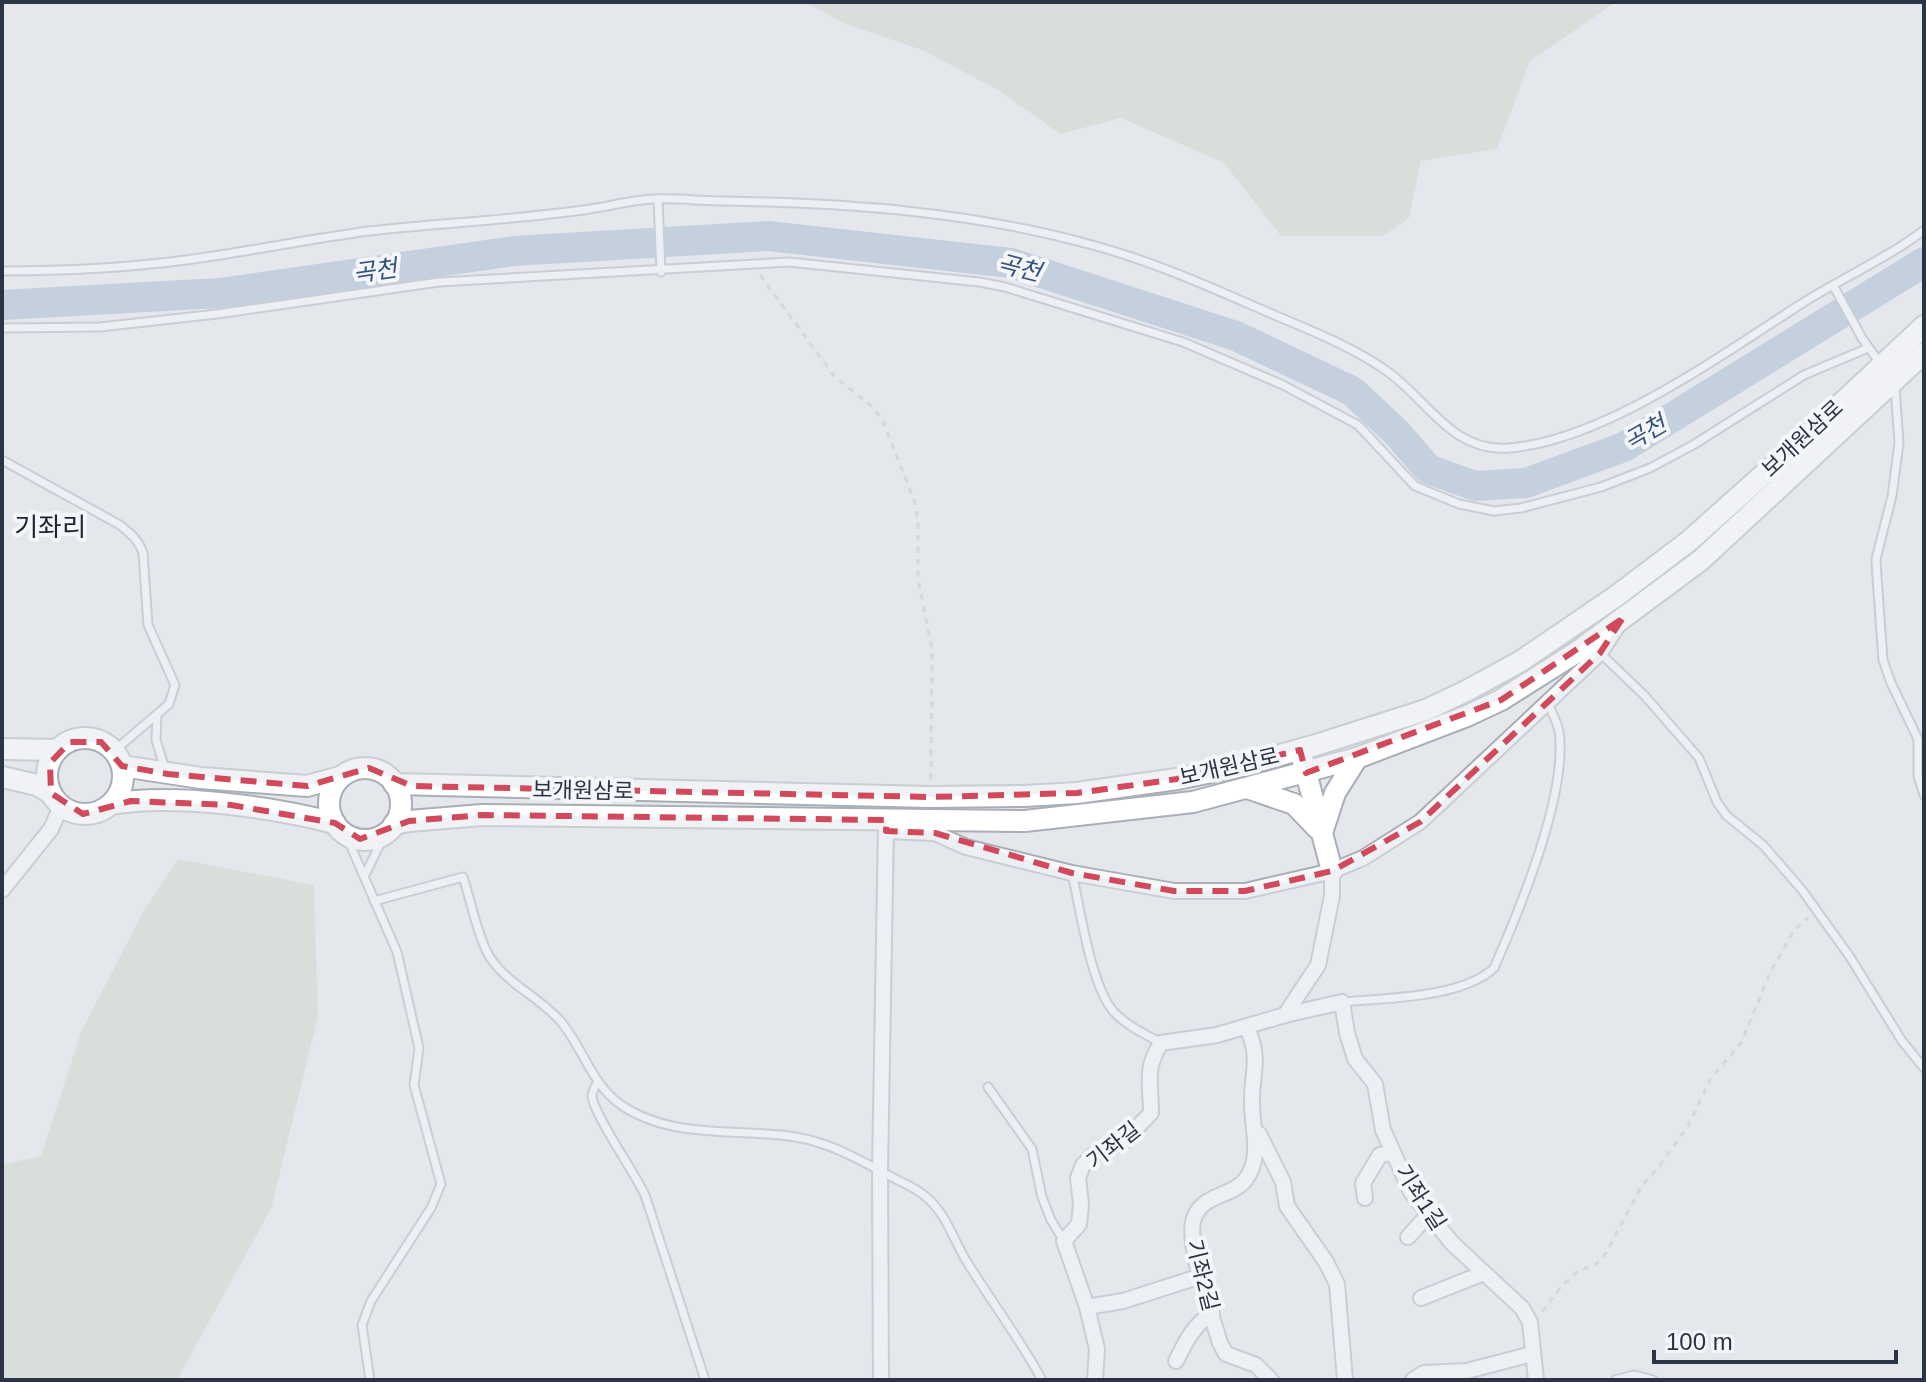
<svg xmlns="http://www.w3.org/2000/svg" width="1926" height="1382" font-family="Arial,'Noto Sans KR',sans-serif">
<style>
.green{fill:#c9d6c5}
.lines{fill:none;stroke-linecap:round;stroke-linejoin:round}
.river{stroke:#9fb4cc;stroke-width:30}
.service-casing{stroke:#a9aeb7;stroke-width:11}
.minor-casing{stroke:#a9aeb7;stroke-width:18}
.secondary-casing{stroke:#a9aeb7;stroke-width:24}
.path{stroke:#c2c5cb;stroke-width:3;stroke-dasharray:6 6;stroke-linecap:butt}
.service{stroke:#f7f8fa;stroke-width:7}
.minor{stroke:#f7f8fa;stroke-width:14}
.secondary{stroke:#fff;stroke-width:20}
.marked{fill:none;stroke:#d1495b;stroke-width:6;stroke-dasharray:16 10;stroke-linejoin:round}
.labels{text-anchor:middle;stroke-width:8;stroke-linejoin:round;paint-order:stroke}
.street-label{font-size:22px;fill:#2b3445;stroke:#f4f6f9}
.water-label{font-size:24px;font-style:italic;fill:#34527a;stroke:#f4f6f9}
.quarter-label{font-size:26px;fill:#1d2536;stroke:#f4f6f9}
</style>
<rect width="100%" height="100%" fill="#e4e7ec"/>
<!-- green -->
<g class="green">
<polygon points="805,2 1616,2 1530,61 1497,149 1421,161 1409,218 1383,236 1281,236 1224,163 1121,118 1060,134 1000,91 922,50 843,23"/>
<polygon points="178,859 314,885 318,1016 271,1209 177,1380 2,1380 2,1162 4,1164 41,1156 81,1032 142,914"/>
</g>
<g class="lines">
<!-- river -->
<polyline class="river" points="2,305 220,293 514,251 768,236 1011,263 1236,336 1352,391 1397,433 1428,469 1475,486 1526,483 1624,447 1924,262"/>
<defs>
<g id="service">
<polyline points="658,199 661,272"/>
<path d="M2 271C64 271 125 268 186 260 247 252 308 239 369 231 440 223 512 220 583 210 607 207 630 200 654 199 678 198 702 201 726 201 848 203 974 212 1092 245 1152 261 1208 286 1265 311 1305 328 1347 344 1384 369 1427 398 1451 453 1509 448 1603 441 1723 354 1801 304 1842 278 1886 259 1924 230"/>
<polyline points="1833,285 1862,338 1879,362"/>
<polyline points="2,328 100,327 217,314 439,282 789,262 979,282 1005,287 1183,342 1283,385 1358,425 1415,486 1459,504 1494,511 1521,508 1601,487 1650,468 1693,445 1804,375 1868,348"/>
<polyline points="1895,387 1899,443 1892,496 1876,559 1877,577 1883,660 1891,683 1918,739 1918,776 1924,795"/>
<path d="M2 460 120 525C131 534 138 539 143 553L148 625 175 685 169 704 114 751"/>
<polyline points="1600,653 1644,695 1699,758 1717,802 1726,815 1763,845 1802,890 1850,957 1902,1041 1924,1068"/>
<polyline points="157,715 156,740 165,769"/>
<polyline points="345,833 397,952 419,1048 414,1085 441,1184 431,1208 371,1301 362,1325 370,1380"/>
<path d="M1072 873C1080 908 1091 987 1114 1012 1127 1026 1145 1034 1161 1043"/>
<polyline points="365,875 385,834"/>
<path d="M374 901 463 877C471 901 476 930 487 952 502 982 541 997 562 1023 583 1049 591 1081 617 1102 663 1137 727 1130 781 1135 824 1139 852 1156 888 1175 900 1182 915 1187 925 1196 946 1213 953 1239 967 1262 991 1301 1020 1339 1042 1380"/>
<path d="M1342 1002C1386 998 1462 998 1494 968 1520 909 1568 793 1559 731 1557 721 1551 711 1547 702"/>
<path d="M597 1083C595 1087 593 1090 592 1095 591 1110 636 1175 645 1195L705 1380"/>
<polyline points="988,1087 1032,1149 1042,1197 1051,1220 1064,1241"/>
<polyline points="1615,1380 1634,1375 1653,1380"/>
</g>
<g id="minor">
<polyline points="886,831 935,833 966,847 1072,873 1174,891 1245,891 1332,871 1363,858 1420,822 1600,653 1617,627"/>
<polyline points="2,890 51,829 61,806"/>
<polyline points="1285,1015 1342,1002 1347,1033 1355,1059 1375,1084 1383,1130 1411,1192 1452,1243 1522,1308 1530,1322 1536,1380"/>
<path d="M1247 1028C1261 1059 1252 1070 1252 1100 1251 1125 1263 1156 1246 1179 1233 1197 1203 1193 1194 1218 1185 1243 1212 1315 1220 1343L1226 1354 1256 1365 1271 1380"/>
<polyline points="1259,1134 1283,1182 1287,1206 1326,1262 1337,1284 1345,1380"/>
<polyline points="1365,1198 1363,1183 1380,1155 1392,1153"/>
<polyline points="1408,1237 1429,1214"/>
<polyline points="1421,1298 1484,1273"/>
<polyline points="1087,1307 1123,1301 1201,1276"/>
<path d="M1176 1361C1186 1341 1193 1326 1212 1313"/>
<polyline points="881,1380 880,1171 886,824"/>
<path d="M1095 1380 1097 1349 1087 1307 1064 1241 1079 1224 1081 1204 1078 1178 1083 1165 1094 1155 1125 1140 1151 1113C1151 1083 1144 1070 1161 1043L1217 1035 1285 1015 1318 965 1332 896V871"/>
<polyline points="1413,1380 1424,1373 1467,1371 1532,1354"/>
</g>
<g id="secondary">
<circle cx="85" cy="776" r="38"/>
<polyline points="2,749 57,750"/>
<polyline points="1303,761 1332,871"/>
<polyline points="122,766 201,778 307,786 340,777"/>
<circle cx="365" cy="804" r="36"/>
<polyline points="2,777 37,785 51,793"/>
<polyline points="394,784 930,797 1024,796 1077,793 1177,779 1237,767 1316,745 1426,710 1468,690 1521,661 1615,597 1689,541 1802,440 1924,326"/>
<polyline points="1247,788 1294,804 1318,829"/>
<path d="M111 804C175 793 272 807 335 823"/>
<polyline points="394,824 409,821 482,815 1025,821 1193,802 1357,758 1467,716 1501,700 1577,652 1701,560 1924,353"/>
<polyline points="1323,830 1335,793 1357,758"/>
</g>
</defs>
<!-- service casing -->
<use href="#service" class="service-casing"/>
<!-- minor casing -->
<use href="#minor" class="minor-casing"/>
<!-- secondary casing -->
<use href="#secondary" class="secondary-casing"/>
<!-- path -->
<g class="path">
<polyline points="760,275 834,376 869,404 882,419 914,500 918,521 918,579 932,649 931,781"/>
<polyline points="1542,1312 1561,1287 1578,1271 1595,1265 1606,1253 1641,1187 1658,1168 1688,1126 1711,1078 1741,1043 1771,971 1794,930 1808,918"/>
</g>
<!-- service -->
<use href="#service" class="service"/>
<!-- minor -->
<use href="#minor" class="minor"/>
<!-- secondary -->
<use href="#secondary" class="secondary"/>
</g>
<!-- marked area -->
<path d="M0 0H1926V1382H0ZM1622 619 1600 653 1420 822 1332 871 1245 891H1174L1072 873 935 833 886 831 887 820 482 815 409 821 360 839 335 823 231 805 131 801 83 814 51 793 50 763 70 742H101L122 766 168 774 307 786 369 768 412 786 930 797 1077 793 1177 779 1300 750 1306 773 1501 700Z" fill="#e4e7ec" fill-opacity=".55" fill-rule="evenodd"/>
<path class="marked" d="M1622 619 1600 653 1420 822 1332 871 1245 891H1174L1072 873 935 833 886 831 887 820 482 815 409 821 360 839 335 823 231 805 131 801 83 814 51 793 50 763 70 742H101L122 766 168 774 307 786 369 768 412 786 930 797 1077 793 1177 779 1300 750 1306 773 1501 700Z"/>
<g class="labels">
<!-- street labels -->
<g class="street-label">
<text transform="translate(1802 438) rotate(-43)" y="8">보개원삼로</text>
<text transform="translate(1229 766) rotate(-13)" y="8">보개원삼로</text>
<text transform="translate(583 790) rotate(1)" y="8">보개원삼로</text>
<text transform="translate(1113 1145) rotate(-38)" y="8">기좌길</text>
<text transform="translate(1421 1197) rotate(57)" y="8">기좌1길</text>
<text transform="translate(1203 1275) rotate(76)" y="8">기좌2길</text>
</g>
<!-- water labels -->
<g class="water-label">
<text transform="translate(1019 268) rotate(14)" y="8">곡천</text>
<text transform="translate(375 271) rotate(-8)" y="8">곡천</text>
<text transform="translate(1645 433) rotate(-30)" y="8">곡천</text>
</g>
<!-- quarter labels -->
<g class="quarter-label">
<text x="50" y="536">기좌리</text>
</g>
</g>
<!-- border -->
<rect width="1926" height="1382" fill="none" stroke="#2b3445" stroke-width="8"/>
<!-- scale -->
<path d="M1654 1350v12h242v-12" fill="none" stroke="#2b3445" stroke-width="4"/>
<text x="1666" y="1350" font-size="24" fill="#2b3445" stroke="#f4f6f9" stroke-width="6" paint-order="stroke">100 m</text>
</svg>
